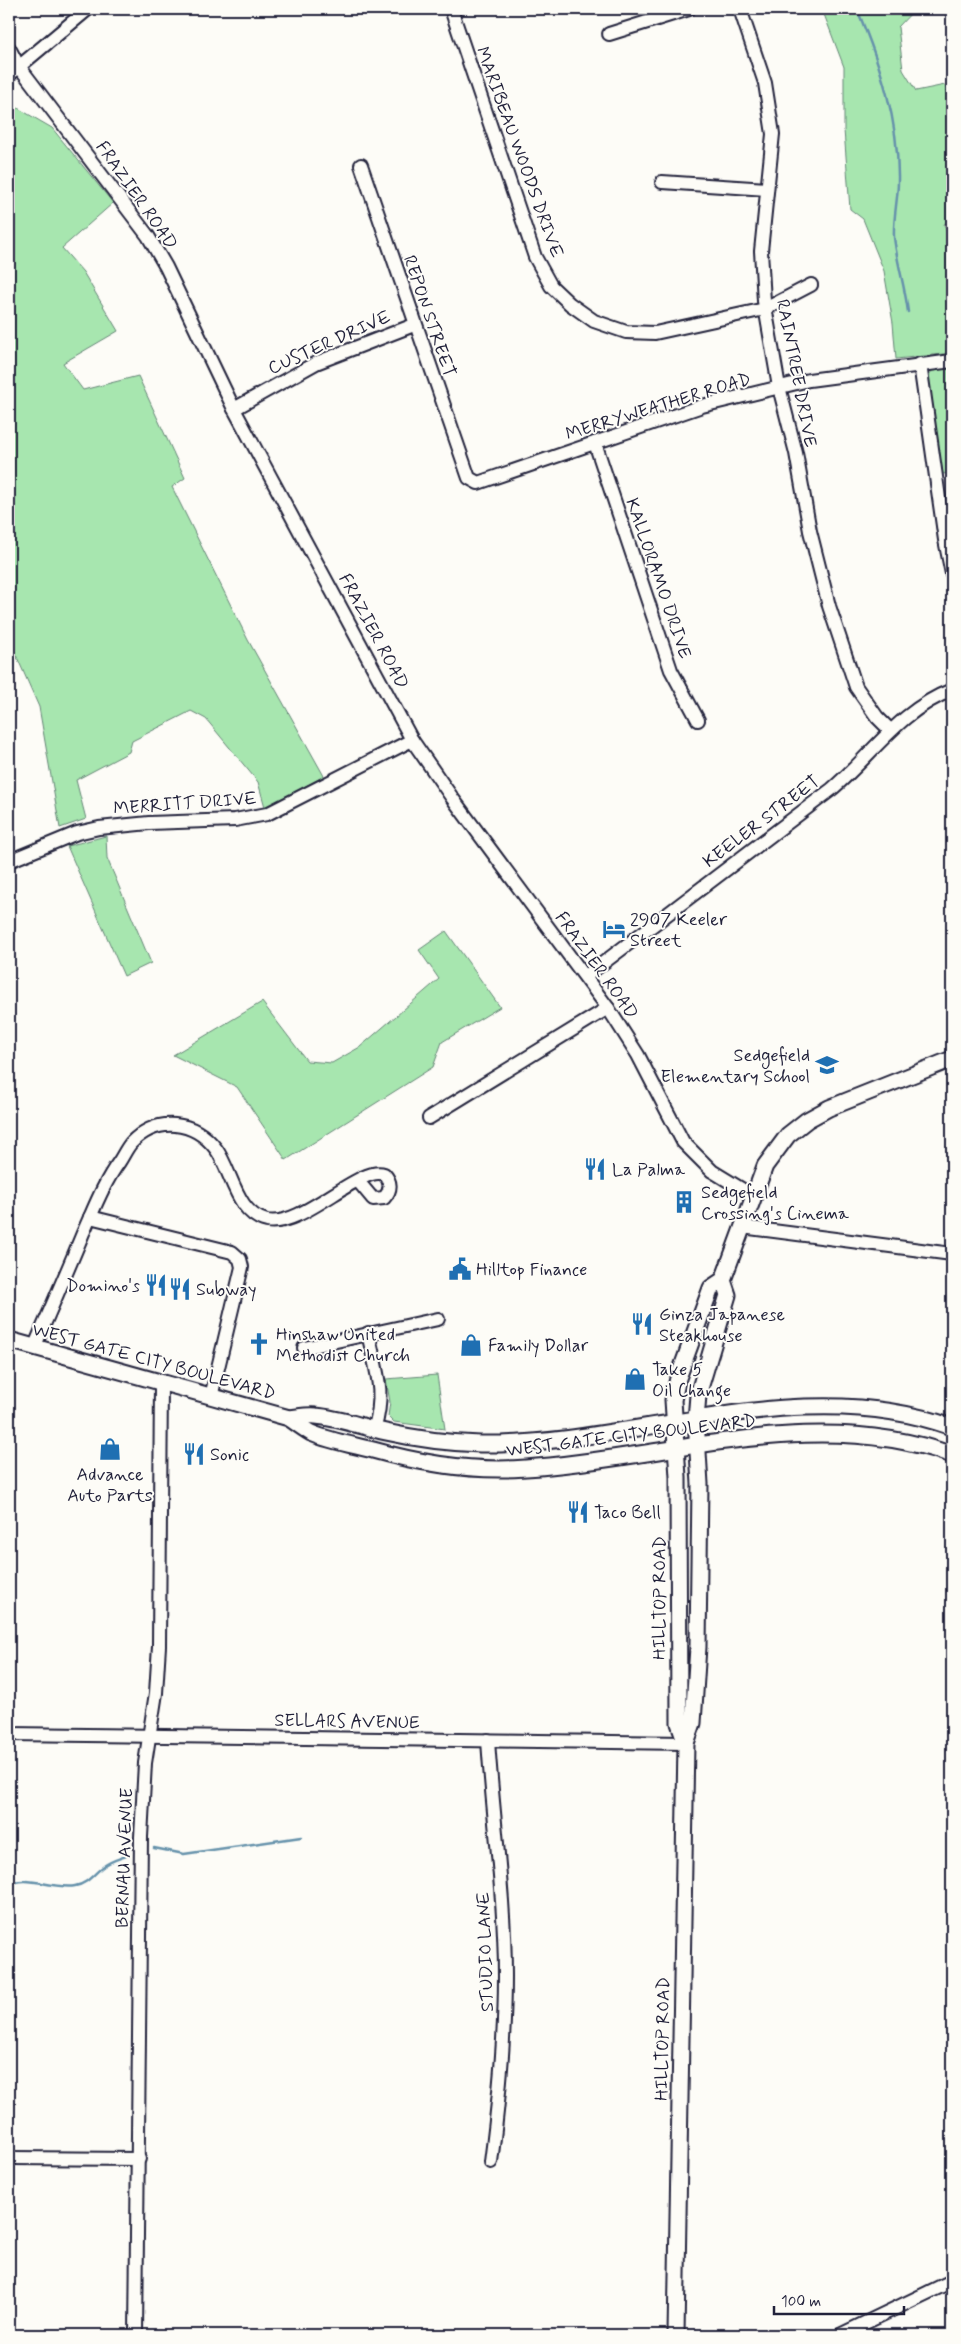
<svg xmlns="http://www.w3.org/2000/svg" width="961" height="2344" font-family="Mynerve,sans-serif">
<style>
.green{fill:#a7e6af;stroke:#648475}
.lines{fill:none;stroke-linecap:round;stroke-linejoin:round}
.stream{stroke:#6692ab;stroke-width:2.5}
.minor-casing{stroke:#22223b;stroke-width:16}
.major-casing{stroke:#22223b;stroke-width:19}
.minor{stroke:#fdfcf7;stroke-width:12}
.major{stroke:#fdfcf7;stroke-width:15}
.labels{text-anchor:middle;stroke-width:4;stroke-linejoin:round;paint-order:stroke}
.street-label{font-size:18px;fill:#22223b;stroke:#fdfcf7}
.poi-label{font-size:18px;fill:#22223b;stroke:#fdfcf7;text-anchor:start}
</style>
<rect width="100%" height="100%" fill="#fdfcf7"/>
<filter id="ink" filterUnits="userSpaceOnUse"><feTurbulence type="fractalNoise" baseFrequency=".02" numOctaves="2"/><feDisplacementMap in="SourceGraphic" scale="10" xChannelSelector="R" yChannelSelector="G"/><feConvolveMatrix kernelMatrix="1 2 1 2 8 2 1 2 1" color-interpolation-filters="sRGB"/></filter>
<g filter="url(#ink)">
<!-- green -->
<g class="green">
<polygon points="822,9 915,9 898,27 903,70 916,91 945,85 952,116 952,220 944,224 952,247 952,353 896,359 893,323 884,271 863,219 850,209 844,130 844,67"/>
<polygon points="9,103 52,128 113,203 62,248 83,272 118,331 63,363 83,390 138,376 185,478 172,487 248,640 324,776 273,804 265,807 258,782 206,719 191,711 132,741 129,752 76,780 86,819 60,828 39,707 9,639"/>
<polygon points="952,368 952,473 943,474 927,377 933,370"/>
<polygon points="106,836 107,858 151,963 124,976 67,846"/>
<polygon points="446,931 500,1007 442,1042 433,1067 286,1160 237,1087 173,1055 262,1002 307,1061 332,1063 360,1047 439,979 419,950"/>
<polygon points="437,1375 445,1429 394,1422 388,1416 390,1402 386,1379"/>
</g>
<g class="lines">
<!-- stream -->
<g class="stream">
<path d="M857 9C880 64 899 120 898 181 898 200 893 218 894 237 897 263 905 287 908 312"/>
<polyline points="154,1848 184,1854 301,1837"/>
<path d="M9 1885C24 1874 55 1890 75 1886 88 1884 94 1873 104 1866 110 1861 118 1859 126 1856"/>
</g>
<defs>
<g id="minor">
<polyline points="451,9 535,257 551,286 570,304 594,321 626,332 655,333 765,309 811,285"/>
<polyline points="740,9 765,83 773,134 761,251 764,301 779,387 796,453 810,531 829,606 856,687 877,717 890,730"/>
<polyline points="609,34 689,9"/>
<polyline points="9,48 18,65 148,236 166,267 234,409 412,740 453,799 608,1008 638,1055 683,1142 712,1171 753,1196"/>
<polyline points="9,75 88,9"/>
<polyline points="361,165 469,478 478,483 702,406 809,380 952,361"/>
<polyline points="662,182 767,189"/>
<polyline points="920,364 945,540 952,574"/>
<polyline points="234,409 316,363 414,325"/>
<polyline points="595,443 671,670 698,720"/>
<polyline points="9,861 77,833 99,828 149,823 235,820 267,814 412,740"/>
<path d="M586 976 832 789C873 754 900 710 952 690"/>
<polyline points="429,1118 608,1008"/>
<polyline points="90,1217 232,1252 240,1259 242,1267 211,1397"/>
<polyline points="742,1227 952,1254"/>
<path d="M368 1333C376 1371 386 1392 374 1430"/>
<path d="M34 1348C50 1310 67 1272 83 1233 94 1209 103 1184 119 1162 123 1156 126 1149 131 1143 157 1116 194 1120 216 1149 232 1171 236 1214 267 1221 302 1228 360 1165 384 1174 391 1181 392 1190 384 1198L373 1199 358 1181"/>
<polyline points="304,1348 438,1319"/>
<polyline points="9,1734 686,1743"/>
<path d="M488 1740C493 1819 505 1897 505 1976 505 2039 499 2101 491 2162"/>
<polyline points="9,2158 139,2159"/>
<polyline points="136,2335 141,1837 145,1763 156,1693 159,1646 161,1383"/>
<polyline points="840,2335 952,2281"/>
</g>
<g id="major">
<path d="M9 1340 289 1418C296 1423 304 1429 311 1433 330 1441 353 1445 373 1450 423 1464 474 1472 526 1468 667 1459 814 1405 952 1455"/>
<path d="M289 1418C298 1417 308 1415 316 1416 339 1418 363 1427 386 1432 417 1439 448 1443 480 1444 634 1446 801 1372 952 1427"/>
<polyline points="686,1743 679,1723 678,1477 673,1400 678,1378 711,1288 723,1280 765,1166 788,1135 807,1120 829,1108 952,1059"/>
<polyline points="676,2335 686,1743 693,1723 698,1647 700,1484 696,1420 698,1395 728,1295 723,1280"/>
</g>
</defs>
<!-- minor casing -->
<use href="#minor" class="minor-casing"/>
<!-- major casing -->
<use href="#major" class="major-casing"/>
<!-- minor -->
<use href="#minor" class="minor"/>
<!-- major -->
<use href="#major" class="major"/>
</g>
</g>
<!-- icons -->
<defs>
<symbol id="hotel-bare" viewBox="-9 -9 18 18"><path d="M-6-4.5h1.5V1H6V5H4.5V3h-9V5H-6ZM-4 0a1.8 1.8 0 1 1 3.6 0ZM.5 0V-2.5h3Q6-2.5 6 0Z" fill="#1f6fb2" stroke="#fdfcf7" stroke-width="2.5" paint-order="stroke"/></symbol>
<symbol id="school-bare" viewBox="-9 -9 18 18"><path d="M0-5L7-2L0 1L-7-2ZM-4 1L0 2.5L4 1V4Q0 6-4 4Z" fill="#1f6fb2" stroke="#fdfcf7" stroke-width="2.5" paint-order="stroke"/></symbol>
<symbol id="restaurant-bare" viewBox="-9 -9 18 18"><path d="M-5-6h1v4h1v-4h1v4h1v-4h1v5L-1.5 .5V6h-2V.5L-5-1ZM5-6V6H3V1.5H1.5Q1.5-4 5-6Z" fill="#1f6fb2" stroke="#fdfcf7" stroke-width="2.5" paint-order="stroke"/></symbol>
<symbol id="building-bare" viewBox="-9 -9 18 18"><path d="M-4-6H4V6H1V3H-1V6H-4ZM-2.5-4.3h1.7v1.8h-1.7ZM.8-4.3h1.7v1.8H.8ZM-2.5-1h1.7V.8h-1.7ZM.8-1h1.7V.8H.8Z" fill="#1f6fb2" stroke="#fdfcf7" stroke-width="2.5" paint-order="stroke"/></symbol>
<symbol id="civic-bare" viewBox="-9 -9 18 18"><path d="M-.6-6.5H3V-4.5H.6V-3L4-1V1h2V6H-6V1h2V-1L-.6-3ZM-1.2 2.5V6h2.4V2.5Z" fill="#1f6fb2" stroke="#fdfcf7" stroke-width="2.5" paint-order="stroke"/></symbol>
<symbol id="church-bare" viewBox="-9 -9 18 18"><path d="M-1.2-6h2.4v3.5h3.3v2.4h-3.3V6h-2.4V-.1h-3.3v-2.4h3.3Z" fill="#1f6fb2" stroke="#fdfcf7" stroke-width="2.5" paint-order="stroke"/></symbol>
<symbol id="shop-bare" viewBox="-9 -9 18 18"><path d="M-5-2.5h2.3a2.7 3.5 0 0 1 5.4 0H5L5.5 6h-11ZM-1.5-2.5h3a1.5 2.3 0 0 0-3 0Z" fill="#1f6fb2" stroke="#fdfcf7" stroke-width="2.5" paint-order="stroke"/></symbol>
</defs>
<g fill-rule="evenodd">
<use href="#hotel-bare" x="598" y="913" width="32" height="32"/>
<use href="#school-bare" x="811" y="1049" width="32" height="32"/>
<use href="#restaurant-bare" x="579" y="1153" width="32" height="32"/>
<use href="#building-bare" x="668" y="1186" width="32" height="32"/>
<use href="#civic-bare" x="444" y="1253" width="32" height="32"/>
<use href="#restaurant-bare" x="140" y="1269" width="32" height="32"/>
<use href="#restaurant-bare" x="164" y="1273" width="32" height="32"/>
<use href="#restaurant-bare" x="626" y="1308" width="32" height="32"/>
<use href="#church-bare" x="243" y="1328" width="32" height="32"/>
<use href="#shop-bare" x="455" y="1329" width="32" height="32"/>
<use href="#shop-bare" x="619" y="1363" width="32" height="32"/>
<use href="#shop-bare" x="94" y="1433" width="32" height="32"/>
<use href="#restaurant-bare" x="178" y="1438" width="32" height="32"/>
<use href="#restaurant-bare" x="562" y="1496" width="32" height="32"/>
</g>
<g class="labels">
<!-- street labels -->
<g class="street-label">
<text transform="translate(520 152) rotate(70)" y="6">MARIBEAU WOODS DRIVE</text>
<text transform="translate(137 195) rotate(55)" y="6">FRAZIER ROAD</text>
<text transform="translate(430 316) rotate(71)" y="6">REPON STREET</text>
<text transform="translate(329 342) rotate(-24)" y="6">CUSTER DRIVE</text>
<text transform="translate(797 373) rotate(79)" y="6">RAINTREE DRIVE</text>
<text transform="translate(658 406) rotate(-17)" y="6">MERRYWEATHER ROAD</text>
<text transform="translate(659 578) rotate(71)" y="6">KALLORAMO DRIVE</text>
<text transform="translate(374 631) rotate(62)" y="6">FRAZIER ROAD</text>
<text transform="translate(185 803) rotate(-4)" y="6">MERRITT DRIVE</text>
<text transform="translate(761 821) rotate(-37)" y="6">KEELER STREET</text>
<text transform="translate(597 965) rotate(54)" y="6">FRAZIER ROAD</text>
<text transform="translate(154 1361) rotate(15)" y="6">WEST GATE CITY BOULEVARD</text>
<text transform="translate(631 1435) rotate(-7)" y="6">WEST GATE CITY BOULEVARD</text>
<text transform="translate(659 1598) rotate(-90)" y="6">HILLTOP ROAD</text>
<text transform="translate(347 1721) rotate(1)" y="6">SELLARS AVENUE</text>
<text transform="translate(124 1858) rotate(-88)" y="6">BERNAU AVENUE</text>
<text transform="translate(485 1952) rotate(-92)" y="6">STUDIO LANE</text>
<text transform="translate(662 2039) rotate(-89)" y="6">HILLTOP ROAD</text>
</g>
<!-- poi labels -->
<g class="poi-label">
<text x="630" y="925">2907 Keeler<tspan x="630" dy="21">Street</tspan></text>
<text x="810" y="1061" text-anchor="end">Sedgefield<tspan x="810" dy="21">Elementary School</tspan></text>
<text x="612" y="1175">La Palma</text>
<text x="701" y="1198">Sedgefield<tspan x="701" dy="21">Crossing's Cinema</tspan></text>
<text x="476" y="1275">Hilltop Finance</text>
<text x="140" y="1291" text-anchor="end">Domino's</text>
<text x="196" y="1295">Subway</text>
<text x="659" y="1320">Ginza Japanese<tspan x="659" dy="21">Steakhouse</tspan></text>
<text x="276" y="1340">Hinshaw United<tspan x="276" dy="21">Methodist Church</tspan></text>
<text x="488" y="1351">Family Dollar</text>
<text x="652" y="1375">Take 5<tspan x="652" dy="21">Oil Change</tspan></text>
<text x="210" y="1460">Sonic</text>
<text x="110" y="1480" text-anchor="middle">Advance<tspan x="110" dy="21">Auto Parts</tspan></text>
<text x="594" y="1518">Taco Bell</text>
</g>
</g>
<!-- margin -->
<rect width="961" height="2344" fill="none" stroke="#fdfcf7" stroke-width="30"/>
<rect x="15" y="15" width="931" height="2314" fill="none" stroke="#22223b" stroke-width="2" filter="url(#ink)"/>
<!-- scale -->
<path d="M774 2306v8h130v-8" fill="none" stroke="#22223b" stroke-width="2.5"/>
<text x="781" y="2306" font-size="15" fill="#22223b" stroke="#fdfcf7" stroke-width="4" paint-order="stroke">100 m</text>
</svg>
